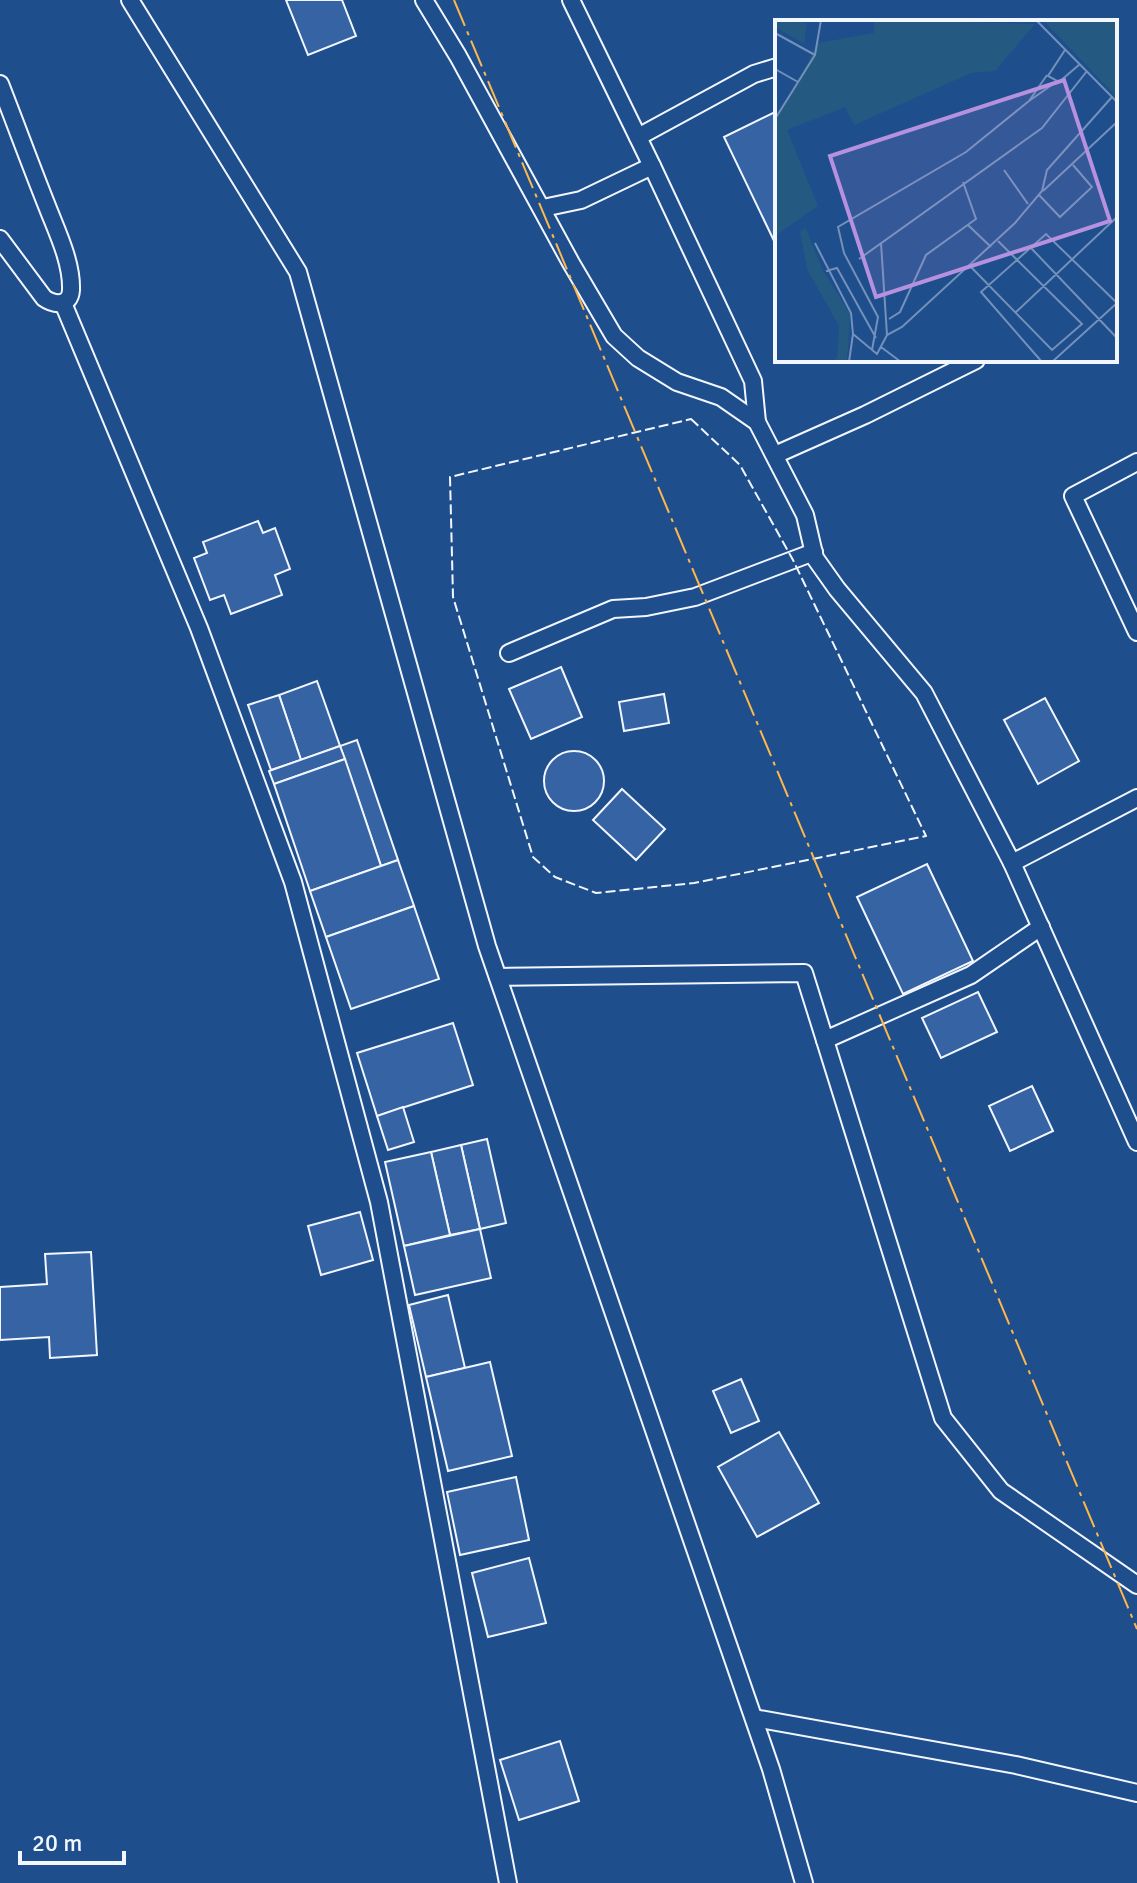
<svg xmlns="http://www.w3.org/2000/svg" width="1137" height="1883" font-family="Signika,sans-serif">
<style>
.building{fill:#3563a3;stroke:#f2f6ff;stroke-width:2}
.lines{fill:none;stroke-linecap:round;stroke-linejoin:round}
.lane-casing{stroke:#f2f6ff;stroke-width:20}
.lane{stroke:#1f4e8c;stroke-width:16}
.fence{stroke:#f2f6ff;stroke-width:2;stroke-dasharray:10 4;stroke-linecap:butt}
.power{stroke:#ffb74d;stroke-width:2;stroke-dasharray:28 6 4 6;stroke-linecap:butt}
.inset-road{fill:none;stroke:#7391ba;stroke-width:2}
.view{fill:#b691df;fill-opacity:0.15;stroke:#b691df;stroke-width:4}
.inset-edge{fill:none;stroke:#f2f6ff;stroke-width:4}
</style>
<rect width="100%" height="100%" fill="#1f4e8c"/>
<!-- building -->
<g class="building">
<polygon points="286,0 342,0 356,36 308,55"/>
<polygon points="777,111 777,247 724,137"/>
<polygon points="258,521 263,533 275,528 290,569 275,575 282,595 231,614 224,595 210,600 194,558 207,553 203,542"/>
<polygon points="561,667 582,717 531,739 509,689"/>
<polygon points="317,681 340,746 301,760 279,695"/>
<polygon points="664,694 669,723 624,731 619,702"/>
<polygon points="279,695 301,760 271,770 248,705"/>
<polygon points="1045,698 1079,761 1038,784 1004,720"/>
<polygon points="357,740 398,860 381,866 340,746"/>
<polygon points="340,746 345,759 274,784 269,771"/>
<circle cx="574" cy="781" r="30"/>
<polygon points="345,759 381,866 310,891 274,784"/>
<polygon points="622,789 665,829 636,860 593,820"/>
<polygon points="398,860 414,906 326,937 310,891"/>
<polygon points="927,864 973,961 903,994 857,897"/>
<polygon points="414,906 439,979 351,1009 326,937"/>
<polygon points="978,992 997,1032 941,1058 922,1018"/>
<polygon points="453,1023 473,1085 377,1116 357,1053"/>
<polygon points="1032,1086 1053,1131 1010,1151 989,1106"/>
<polygon points="403,1107 414,1142 388,1150 377,1116"/>
<polygon points="487,1139 506,1223 480,1229 461,1145"/>
<polygon points="461,1145 480,1229 450,1235 431,1152"/>
<polygon points="431,1152 450,1235 404,1246 385,1162"/>
<polygon points="360,1212 373,1260 321,1275 308,1226"/>
<polygon points="480,1229 491,1278 415,1295 404,1246"/>
<polygon points="91,1252 97,1355 50,1358 49,1337 0,1340 0,1287 47,1284 45,1254"/>
<polygon points="448,1295 465,1368 426,1377 409,1305"/>
<polygon points="490,1362 512,1456 448,1471 426,1377"/>
<polygon points="741,1379 759,1421 731,1433 713,1391"/>
<polygon points="779,1432 819,1503 757,1537 718,1467"/>
<polygon points="516,1477 529,1540 460,1555 447,1492"/>
<polygon points="529,1558 546,1623 488,1637 472,1573"/>
<polygon points="560,1741 579,1801 519,1820 500,1760"/>
</g>
<g class="lines">
<defs>
<g id="lane">
<polyline points="130,0 298,272 487,946 771,1769 804,1883"/>
<polyline points="424,0 458,56 571,263 614,336 638,358 677,382 721,397 757,422 805,515 815,558 837,589 924,693 1012,863 1137,1142"/>
<polyline points="571,0 652,166 753,381 757,422"/>
<path d="M0 84C16 125 31 166 47 206 57 232 72 262 71 290 70 307 54 305 44 298L0 239"/>
<polyline points="638,137 754,74 777,67"/>
<polyline points="543,208 581,200 652,166"/>
<polyline points="63,303 199,628 293,882 379,1202 508,1883"/>
<polyline points="775,455 865,415 976,360"/>
<polyline points="1137,462 1073,496 1137,632"/>
<polyline points="509,653 613,609 646,607 695,597 814,552"/>
<polyline points="1012,863 1137,798"/>
<polyline points="498,977 804,973 943,1418 1001,1491 1137,1585"/>
<polyline points="825,1040 971,975 1041,927"/>
<polyline points="754,1718 1016,1765 1137,1793"/>
</g>
</defs>
<!-- lane casing -->
<use href="#lane" class="lane-casing"/>
<!-- lane -->
<use href="#lane" class="lane"/>
<!-- fence -->
<polygon class="fence" points="691,419 740,465 793,560 926,836 694,883 596,893 555,877 533,857 453,597 450,477"/>
<!-- power -->
<polyline class="power" points="454,0 1137,1629"/>
</g>
<!-- overview -->
<g transform="translate(775 20)">
<rect width="342" height="342" fill="#1f4e8c"/>
<path d="M0 0 32 3 29 24 0 7ZM99 0 260 4 220 51 196 53 79 105 70 87 12 110 43 186 0 216V102L43 23 99 13ZM268 0H342V74L340 75ZM31 208 47 249 75 294 72 342H56L62 338 64 306 32 249 25 211Z" fill="#245a82"/>
<path class="inset-road" d="M261 0 342 82M0 13 40 35M290 30 273 56 284 62 305 44M0 49 23 62M272 55 254 81 281 62M0 99 40 35 46 0M229 150 253 184M268 171 342 102M264 175 285 197 317 167 298 145M193 205 216 227M40 223 76 293 78 314 102 334 112 315 127 307 240 203 267 171 272 150 337 77M106 223 112 315M256 228 342 318M84 239 267 108 312 51M195 246 277 330 307 304 223 221M51 251 62 248 101 318M241 292 342 197M114 299 125 292 151 235 201 199 188 162M106 327 126 342M97 330 103 297 69 233 63 207 191 132 254 81M74 342 78 314M267 342 206 272 271 214 342 283 277 342"/>
<path class="view" d="M289 60 335 201 101 277 55 136Z"/>
<rect width="342" height="342" class="inset-edge"/>
</g>
<!-- scale -->
<path d="M20 1851v12h104v-12" fill="none" stroke="#f2f6ff" stroke-width="4"/>
<text x="32" y="1851" font-size="24" fill="#f2f6ff" stroke="#1f4e8c" stroke-width="6" paint-order="stroke">20 m</text>
</svg>
